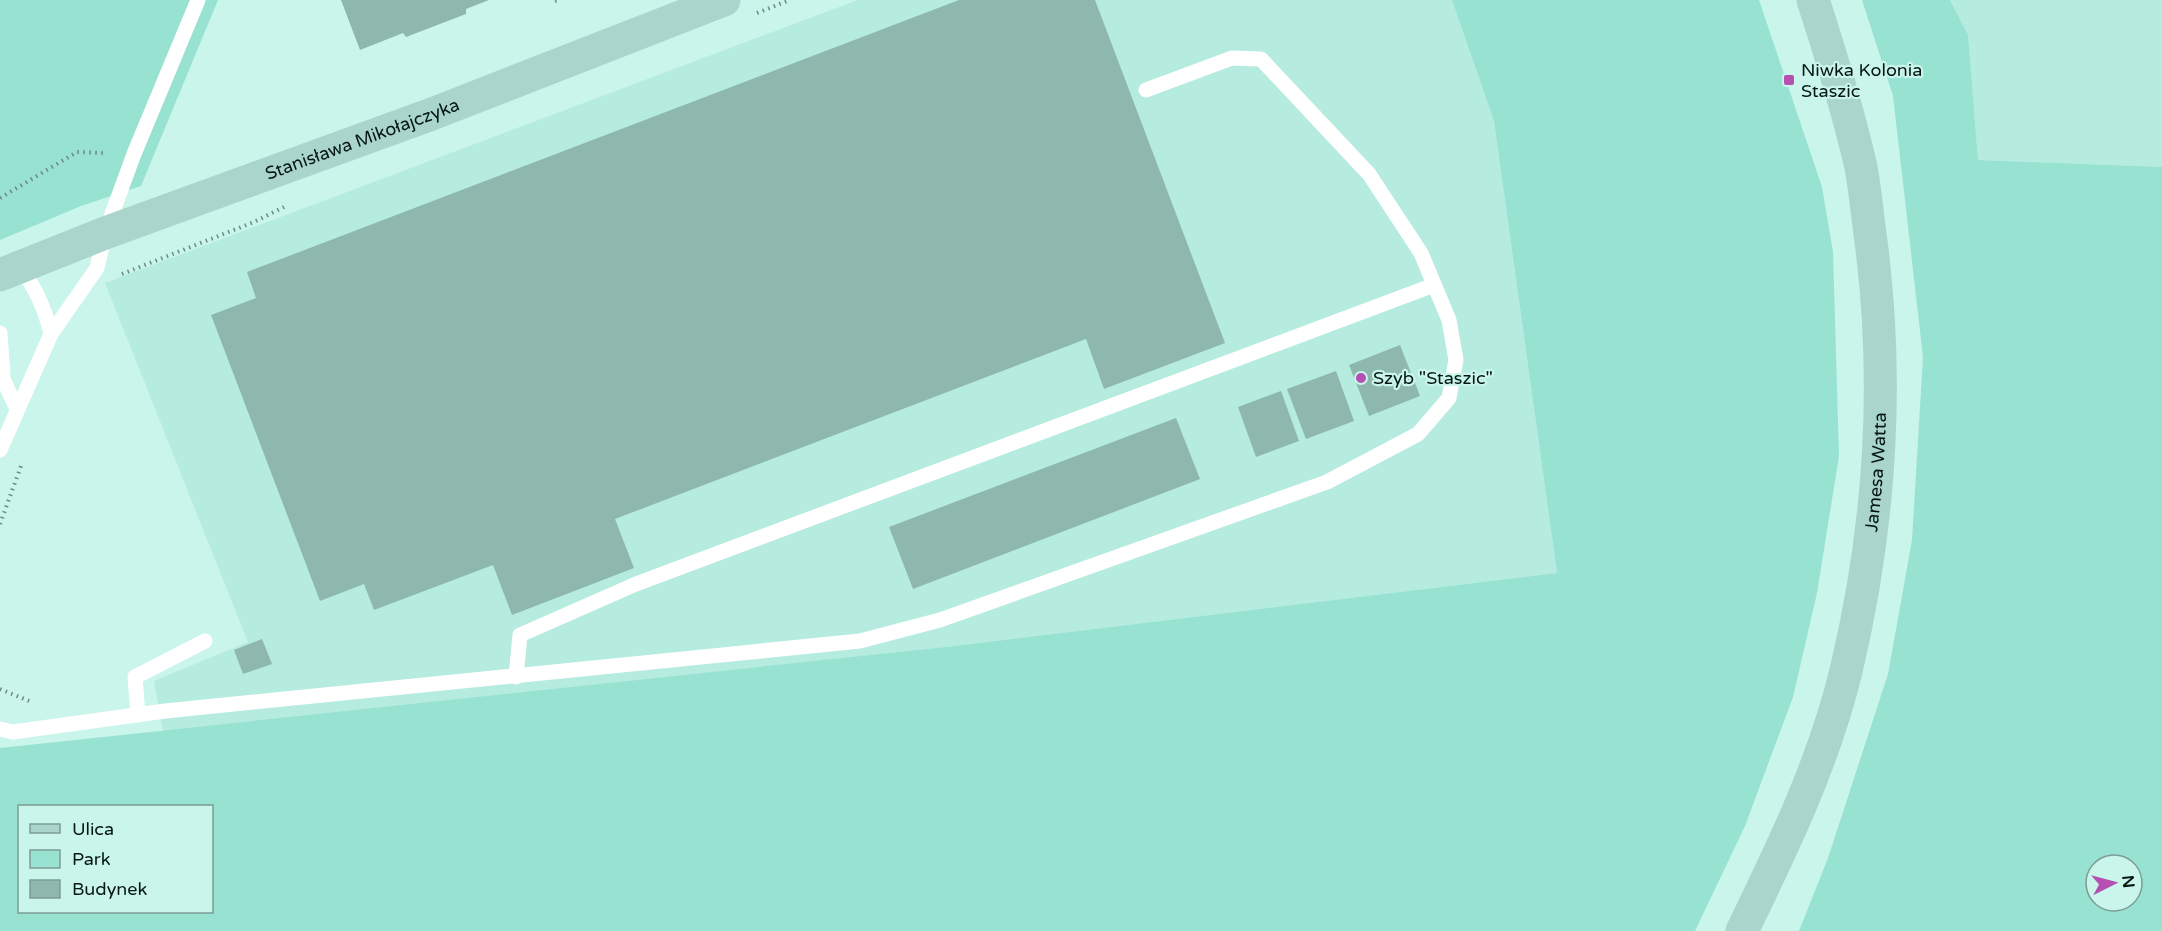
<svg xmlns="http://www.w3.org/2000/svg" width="2162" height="931" font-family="'Varela Round',sans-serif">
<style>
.built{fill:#b6ebdf}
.green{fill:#98e2d2;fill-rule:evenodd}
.building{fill:#8eb8ae}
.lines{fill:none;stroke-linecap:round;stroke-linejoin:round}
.path{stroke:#6c8a84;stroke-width:4;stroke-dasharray:1.5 4.5;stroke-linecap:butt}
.lane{stroke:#fff;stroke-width:15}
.secondary{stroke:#aad5cd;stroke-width:33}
.poi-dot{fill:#b64fb2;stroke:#caf5eb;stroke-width:2}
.labels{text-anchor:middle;stroke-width:4.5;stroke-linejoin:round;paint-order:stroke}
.poi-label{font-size:18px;fill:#071714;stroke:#caf5eb;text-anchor:start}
.street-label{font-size:18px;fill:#071714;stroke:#caf5eb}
</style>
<rect width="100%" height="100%" fill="#caf5eb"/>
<!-- built -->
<g class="built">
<polygon points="858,0 1452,0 1494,121 1557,573 955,646 163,732 154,681 248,642 105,283"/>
<polygon points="1950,0 2162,0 2162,167 1978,160 1968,35"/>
</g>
<!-- green -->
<g class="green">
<polygon points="0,0 218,0 141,186 81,206 0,240"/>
<path d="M1452 0H1759L1822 187 1833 252 1839 456 1817 593 1793 697 1745 826 1695 931H0V748L955 646 1557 573 1494 121ZM20 806H212V912H20Z"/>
<path d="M1862 0H1950L1968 35 1978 160 2162 167V931H1799L1828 858 1888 674 1912 540 1923 357 1893 96ZM2096 865H2132V901H2096Z"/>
</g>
<!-- building -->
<g class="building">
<polygon points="341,0 489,0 466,9 466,14 406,37 403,33 360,50"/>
<polygon points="959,0 1095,0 1225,343 1104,389 1086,339 615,519 634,568 512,615 493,565 374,610 364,584 320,601 211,315 256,298 247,272"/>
<polygon points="1400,345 1420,396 1369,416 1349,365"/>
<polygon points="1336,371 1354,421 1306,439 1287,389"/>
<polygon points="1281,391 1299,441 1256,457 1238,407"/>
<polygon points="1176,418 1200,479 913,589 889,527"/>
<polygon points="262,639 272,664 243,674 234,650"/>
</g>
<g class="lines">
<!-- path -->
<g class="path">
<polyline points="555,1 559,0"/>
<polyline points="757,13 790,0"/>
<polyline points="0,198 77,152 106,153"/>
<polyline points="122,274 254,222 284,207"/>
<polyline points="0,524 21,466"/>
<polyline points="0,689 32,702"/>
</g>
<!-- lane -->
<g class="lane">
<path d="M19 267C36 287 45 309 51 334"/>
<polyline points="0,333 3,376"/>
<polyline points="0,373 17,409"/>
<polyline points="0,450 51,334 97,268 105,233 134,154 198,0"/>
<polyline points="516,677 520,635 636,584 1434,285"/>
<polyline points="138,715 135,677 205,641"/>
<polyline points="0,729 13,732 165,711 860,641 940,620 1327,482 1418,434 1449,398 1456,360 1449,320 1421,253 1369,174 1261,59 1232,58 1146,90"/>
</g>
<!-- secondary -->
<g class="secondary">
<path id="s1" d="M0 275 105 233 432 114 724 0"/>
<path id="s2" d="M1742 931C1783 847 1824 762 1846 671 1880 528 1890 380 1870 234 1867 212 1865 189 1861 167 1848 111 1831 55 1813 0"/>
</g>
</g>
<!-- markers -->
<g class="poi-dot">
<rect x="1783" y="74" width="12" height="12" rx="3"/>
<circle cx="1361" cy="378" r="6"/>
</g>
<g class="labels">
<!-- poi labels -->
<g class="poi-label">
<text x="1801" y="76">Niwka Kolonia<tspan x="1801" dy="21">Staszic</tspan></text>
<text x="1373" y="384">Szyb "Staszic"</text>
</g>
<!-- street labels -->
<g class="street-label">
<text dy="6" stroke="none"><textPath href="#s1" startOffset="387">Stanisława Mikołajczyka</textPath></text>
<text dy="6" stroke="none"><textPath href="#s2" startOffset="482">Jamesa Watta</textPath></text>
</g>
</g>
<!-- legend -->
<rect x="18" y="805" width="195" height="108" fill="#caf5eb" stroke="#7c9c95" stroke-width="1.5"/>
<rect x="30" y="824" width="30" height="9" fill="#aad5cd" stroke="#7c9c95" stroke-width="1.5"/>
<text x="72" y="835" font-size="18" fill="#071714">Ulica</text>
<rect x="30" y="850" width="30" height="18" fill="#98e2d2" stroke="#7c9c95" stroke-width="1.5"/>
<text x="72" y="865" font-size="18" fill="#071714">Park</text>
<rect x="30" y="880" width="30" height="18" fill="#8eb8ae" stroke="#7c9c95" stroke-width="1.5"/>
<text x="72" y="895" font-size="18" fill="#071714">Budynek</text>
<!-- north arrow -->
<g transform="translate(2114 883) rotate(84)"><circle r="28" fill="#caf5eb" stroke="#7c9c95" stroke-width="1.5"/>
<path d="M0-4.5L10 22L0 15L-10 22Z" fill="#b64fb2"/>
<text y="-9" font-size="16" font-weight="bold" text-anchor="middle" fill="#071714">N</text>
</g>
</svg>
